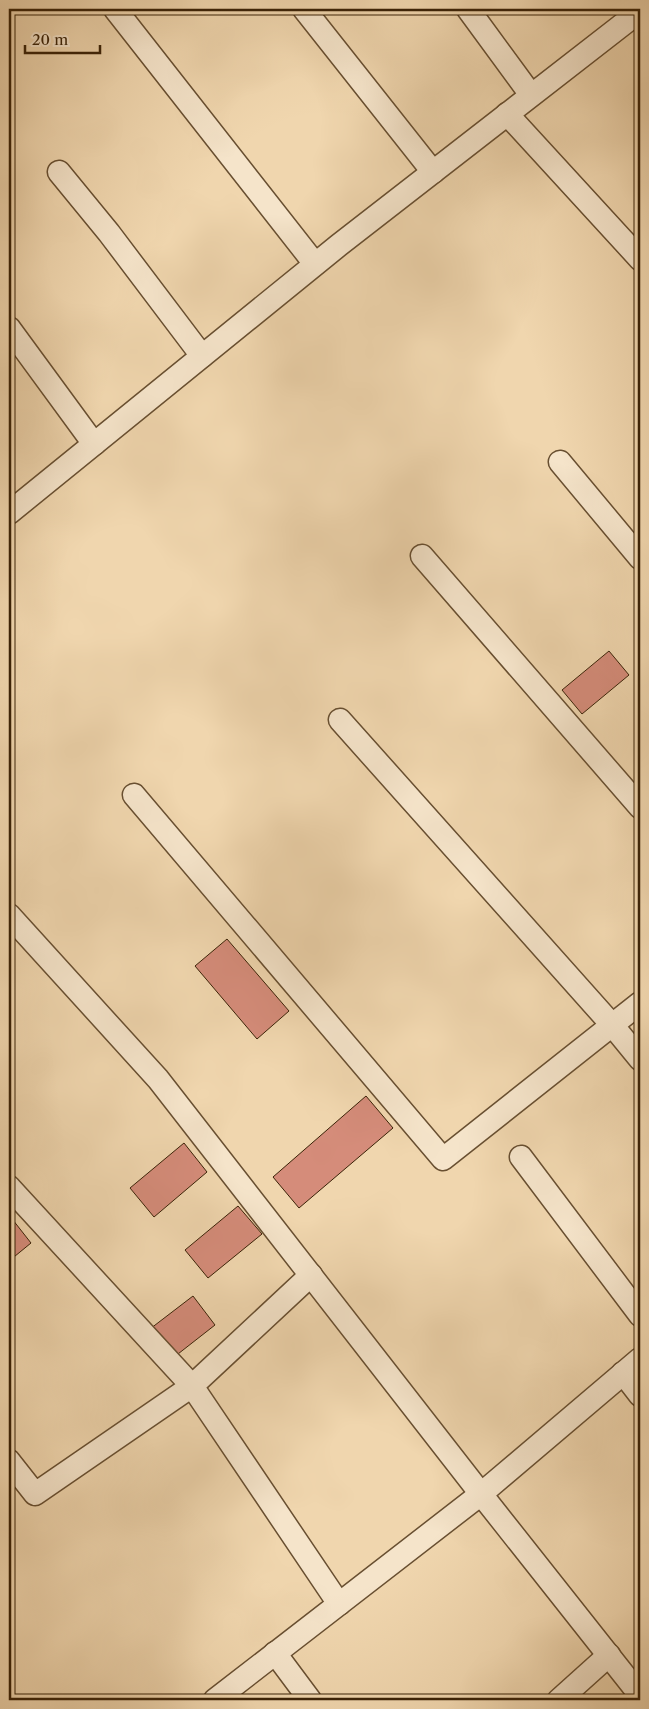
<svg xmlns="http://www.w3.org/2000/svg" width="649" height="1709" font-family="'Libre Caslon Text',serif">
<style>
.building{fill:#d58c7a;stroke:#3a2207}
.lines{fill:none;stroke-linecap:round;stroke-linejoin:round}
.minor-casing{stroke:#684f31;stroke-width:25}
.minor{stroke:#f5e4ca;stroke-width:22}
</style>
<rect width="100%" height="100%" fill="#f0d6ae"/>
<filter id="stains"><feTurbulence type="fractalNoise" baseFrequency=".004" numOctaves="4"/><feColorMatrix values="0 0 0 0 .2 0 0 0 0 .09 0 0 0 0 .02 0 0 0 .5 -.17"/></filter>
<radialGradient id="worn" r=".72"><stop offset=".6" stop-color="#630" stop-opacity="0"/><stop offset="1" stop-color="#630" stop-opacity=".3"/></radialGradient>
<!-- building -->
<g class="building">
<polygon points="609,651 629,675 582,714 562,690"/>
<polygon points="227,939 289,1011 257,1039 195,966"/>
<polygon points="366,1096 393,1128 299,1208 273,1177"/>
<polygon points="184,1143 207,1172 154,1217 130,1188"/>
<polygon points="238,1206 262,1234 208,1278 185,1250"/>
<polygon points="9,1215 31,1243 9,1261"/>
<polygon points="193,1296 215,1325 169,1361 146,1332"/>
</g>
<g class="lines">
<defs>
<g id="minor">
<polyline points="115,9 315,264"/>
<polyline points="304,9 433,172"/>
<polyline points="468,9 531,95"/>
<polyline points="507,114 640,259"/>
<polyline points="59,172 109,233 202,356"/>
<polyline points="9,328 94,444"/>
<polyline points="560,462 640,558"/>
<polyline points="9,513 339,245 640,11"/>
<polyline points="422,556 640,807"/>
<polyline points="340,720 613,1026 640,1059"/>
<polyline points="134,795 443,1159 640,1003"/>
<polyline points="9,915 158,1079 481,1494 640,1695"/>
<polyline points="521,1157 640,1315"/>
<polyline points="9,1187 192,1386 339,1604"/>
<polyline points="623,1373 640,1395"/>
<polyline points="9,1461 35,1494 192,1386 311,1275"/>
<polyline points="275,1653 310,1700"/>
<polyline points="215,1700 481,1494 640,1359"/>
<polyline points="559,1700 609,1655"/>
</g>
</defs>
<!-- minor casing -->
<use href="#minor" class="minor-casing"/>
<!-- minor -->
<use href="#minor" class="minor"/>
</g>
<!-- margin -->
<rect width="649" height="1709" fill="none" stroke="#f0d6ae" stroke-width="30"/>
<rect x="10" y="10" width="629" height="1689" fill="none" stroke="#3a2207" stroke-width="2.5"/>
<rect x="15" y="15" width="619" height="1679" fill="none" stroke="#3a2207"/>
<!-- scale -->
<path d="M25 45v8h75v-8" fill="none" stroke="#3a2207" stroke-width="2.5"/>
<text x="32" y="45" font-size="15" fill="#3a2207" stroke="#f5e4ca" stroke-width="4" paint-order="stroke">20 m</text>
<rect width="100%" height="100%" filter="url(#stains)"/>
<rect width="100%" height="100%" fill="url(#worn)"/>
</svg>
